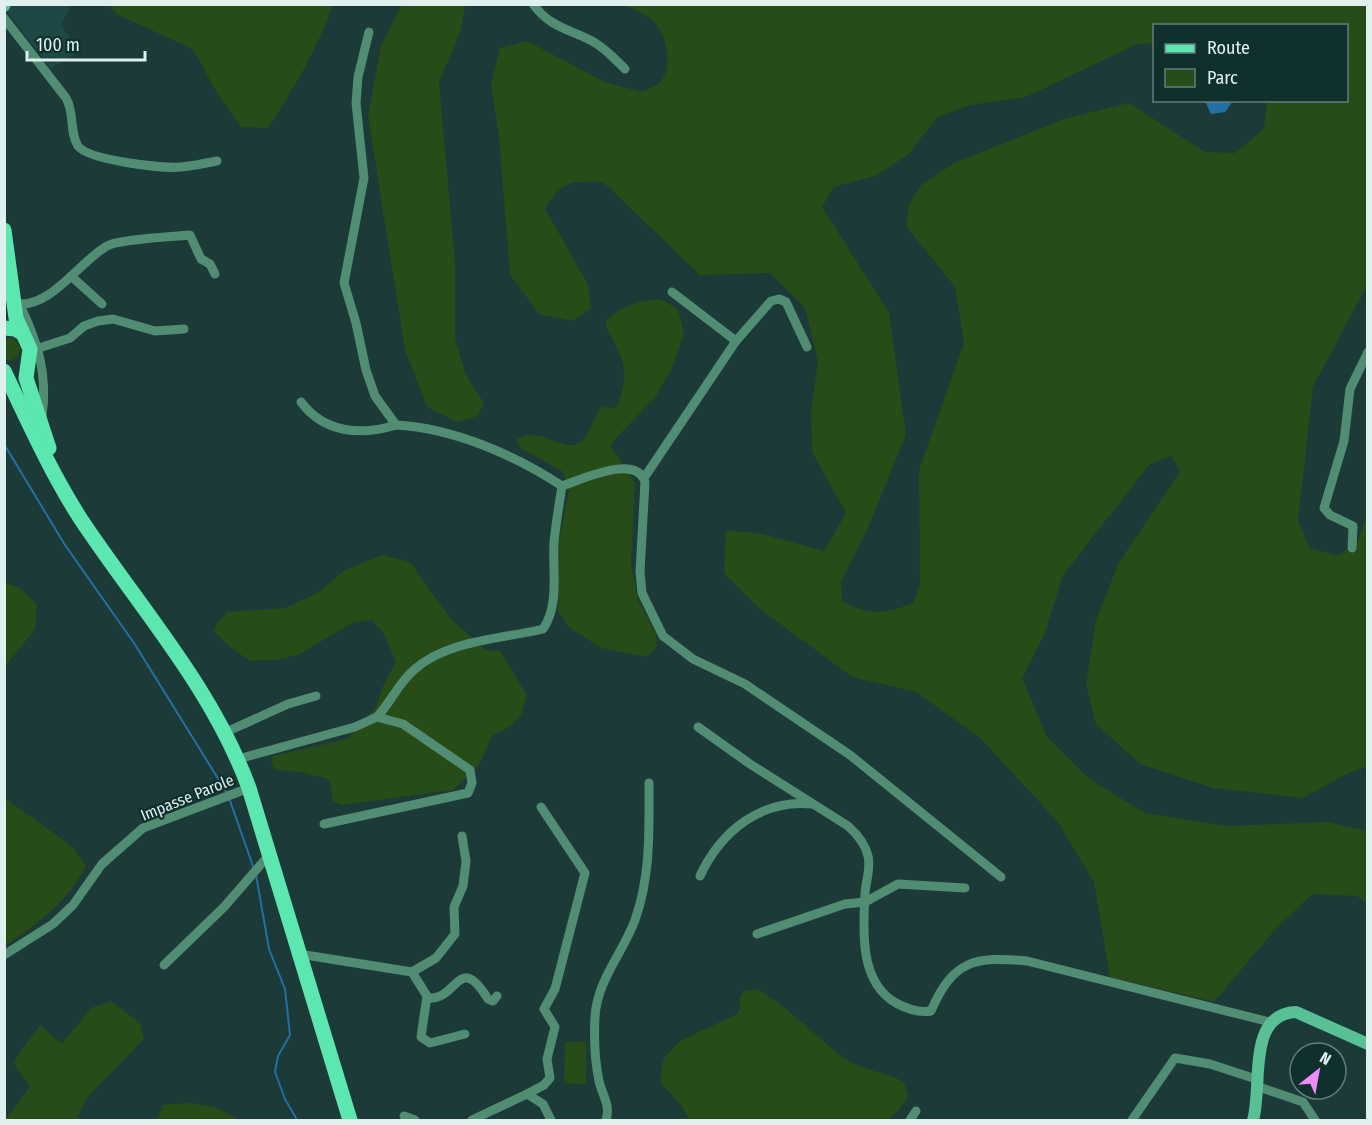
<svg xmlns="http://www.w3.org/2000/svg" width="1372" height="1125" font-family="'Fira Sans Condensed',sans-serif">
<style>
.built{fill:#1e4846}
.green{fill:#274c18;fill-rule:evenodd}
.water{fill:#246fa3}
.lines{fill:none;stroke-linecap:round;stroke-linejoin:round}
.stream{stroke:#246fa3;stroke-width:2}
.street{stroke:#518d73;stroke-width:9}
.secondary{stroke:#59bf95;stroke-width:12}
.primary{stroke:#5ce6b0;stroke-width:15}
.labels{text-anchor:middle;stroke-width:4.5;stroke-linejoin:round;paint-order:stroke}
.street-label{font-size:16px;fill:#dff0ef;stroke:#10302e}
</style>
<rect width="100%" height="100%" fill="#1b3a38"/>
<!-- built -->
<polygon class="built" points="8,5 71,5 61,25 79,51 51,69 5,9"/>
<!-- green -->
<g class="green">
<path d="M109 5H333C317 49 294 89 268 128L241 127 217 93 193 49 116 14Z"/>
<polygon points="402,5 465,5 461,30 439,82 455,262 455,339 466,375 484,403 478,416 457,422 427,407 405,350 368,116 381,45"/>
<path d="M623 5H1367V285L1313 387 1298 521 1310 548 1338 556 1358 541 1367 514V767L1350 772 1303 798 1213 788 1140 764 1096 724 1086 684 1096 620 1119 562 1180 472 1172 456 1150 464 1063 575 1045 633 1022 678 1047 737 1088 778 1145 813 1227 826 1327 822 1367 831V904L1357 896 1312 894 1274 931 1214 1002 1110 977 1094 882 1057 821 980 738 916 692 852 677 760 609 724 573 726 530 763 534 824 551 846 513 812 452 811 412 818 361 805 308 770 273 700 275 603 182C571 181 562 180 545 209L588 284 591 309 572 321 539 314 510 275 499 137 491 85 500 48 527 41 605 82 642 92C647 89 655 87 659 83 673 70 667 42 659 28 653 18 634 8 623 5ZM1154 26H1346V100L1267 101 1264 129 1235 153 1205 152 1129 103 1064 119 956 162 922 184 909 204 906 226 955 287 964 343 919 470 920 584 913 603C885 614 868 616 842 601L841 581 867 530 906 435 889 312 822 207 834 187 875 176 909 154 936 118 970 105 1026 97 1137 44 1154 43Z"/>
<path d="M660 299 678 309 684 333 673 366 655 398 615 439 611 447 635 482 631 565 638 600 656 634 657 646 647 657 601 648 570 628 558 611V546L569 490 563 472 519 447 517 439C521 437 527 435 531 435 546 434 563 449 577 444 592 439 591 413 605 406L611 409 617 406C631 371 623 358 606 327V320C623 306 637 301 660 299Z"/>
<path d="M5 338H13L20 347C20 357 14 362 5 360Z"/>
<polygon points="382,555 410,562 450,618 485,650 500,651 527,695 521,715 510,726 492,736 479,765 453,790 341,805 333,801 329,779 300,772 275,770 271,763 273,756 347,739 376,707 383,686 396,662 384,634 372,620 354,622 298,655 276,660 250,661 230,647 214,631 216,625 227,612 285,608 317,593 345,570"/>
<polygon points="5,583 20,588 37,605 35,629 5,667"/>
<path d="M5 798 74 848 86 866C67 903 38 923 5 946Z"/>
<path d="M757 989C790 1008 814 1035 844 1058 859 1069 886 1072 904 1082L908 1097 898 1111 887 1120H690L681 1105 660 1082 663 1059 680 1041 737 1014 741 1008 739 999 744 991Z"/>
<polygon points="111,1001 140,1023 144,1039 85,1100 77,1120 5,1120 30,1087 13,1062 40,1025 62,1044 91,1008"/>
<polygon points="565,1042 586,1042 586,1084 564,1083"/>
<polygon points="190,1103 215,1107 240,1120 157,1120 163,1105"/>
</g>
<!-- water -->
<polygon class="water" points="1233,101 1225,112 1211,114 1205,101"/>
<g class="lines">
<!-- stream -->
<g class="stream">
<polyline points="4,444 65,545 134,643 227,793"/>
<polyline points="229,798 254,869"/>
<polyline points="256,875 269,949 285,989 290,1035 278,1056 275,1072 285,1099 297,1120"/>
</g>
<!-- street -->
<g class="street">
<path d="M533 4C549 27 569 29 592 41 605 48 615 59 625 69"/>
<path d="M4 18 66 98C75 113 69 132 78 146 88 160 163 169 181 167 193 166 205 163 217 161"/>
<path d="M369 32 358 77 356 103 364 178 344 283 356 323 366 370 375 396 396 425C453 428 515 455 562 486 581 480 636 453 645 482L640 572 642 593 663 636 693 659 745 684 850 755 1001 877"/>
<polyline points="71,276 102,304"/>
<polyline points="672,292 736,341"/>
<path d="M14 303C48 312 81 260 107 246 119 239 172 237 190 235L201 259 210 264 215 274"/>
<path d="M20 305C38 344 48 373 42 417"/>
<polyline points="39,348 70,338 84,326 98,321 113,319 155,331 184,329"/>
<path d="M301 402C324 433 361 436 396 425"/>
<polyline points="644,478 736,341 771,301 779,299 786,302 807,347"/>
<polyline points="1352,548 1353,526 1330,515 1324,508 1344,441 1350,389 1368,352"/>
<path d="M377 717C391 702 399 682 415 669 448 640 502 639 543 629 560 605 552 569 554 542 556 523 559 505 562 486"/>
<path d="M698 727 750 764 848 826C857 834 865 843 868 856 871 868 866 881 865 893 863 930 859 982 896 1003 907 1009 918 1013 931 1011 953 960 975 956 1027 961L1270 1022"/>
<polyline points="226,732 288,704 316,696"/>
<polyline points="238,759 355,727 377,717 403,724 470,770 472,783 468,793 324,824"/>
<path d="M700 876C721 831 761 799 812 804"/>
<polyline points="757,934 845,904 865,902 898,884 965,888"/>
<polyline points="299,954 412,972 427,996 421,1037 430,1043 465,1034"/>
<polyline points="4,955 53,924 73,905 102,864 143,828 249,788"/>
<polyline points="164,965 224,907 269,855"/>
<polyline points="412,972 436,958 455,934 454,907 463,886 466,861 462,836"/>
<path d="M427 998C458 1002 458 950 488 999L493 1001 497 996"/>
<polyline points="1259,1087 1303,1102 1315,1120"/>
<polyline points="527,1094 544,1085 550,1078 547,1059 555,1027 544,1009 555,989 585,873 541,807"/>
<polyline points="404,1116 415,1120"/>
<polyline points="472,1120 527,1094 543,1104 551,1120"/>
<path d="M606 1120C611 1105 602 1095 599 1081 595 1062 594 1036 595 1017 597 980 623 953 635 920 651 875 649 830 649 783"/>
<polyline points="910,1120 916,1111"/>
<polyline points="1132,1120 1175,1058 1210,1064 1259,1080"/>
</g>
<!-- secondary -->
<g class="secondary">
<polyline points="4,6 5,4"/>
<path d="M1253 1120C1263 1087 1246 1014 1296 1012L1368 1044"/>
</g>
<!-- primary -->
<g class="primary">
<polyline points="4,230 16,318 30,349 26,378 49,448"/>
<polyline points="4,328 15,329 22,333"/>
<path d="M4 371C28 421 50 471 80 518 139 607 212 687 249 788L350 1120"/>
</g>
</g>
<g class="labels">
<!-- street labels -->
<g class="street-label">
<text transform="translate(187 797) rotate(-22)" y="6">Impasse Parole</text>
</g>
</g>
<!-- border -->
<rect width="1372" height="1125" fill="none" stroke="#dff0ef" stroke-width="12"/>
<!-- legend -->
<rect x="1153" y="24" width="195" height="78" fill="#10302e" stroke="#637d7b" stroke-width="1.5"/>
<rect x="1165" y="44" width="30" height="9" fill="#5ce6b0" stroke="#637d7b" stroke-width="1.5"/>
<text x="1207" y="54" font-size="18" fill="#dff0ef">Route</text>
<rect x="1165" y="69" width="30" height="18" fill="#274c18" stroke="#637d7b" stroke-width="1.5"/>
<text x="1207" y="84" font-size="18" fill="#dff0ef">Parc</text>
<!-- north arrow -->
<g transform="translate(1318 1071) rotate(31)"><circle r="28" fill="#10302e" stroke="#637d7b" stroke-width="1.5"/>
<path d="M0-4.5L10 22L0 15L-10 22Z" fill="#ed8cfa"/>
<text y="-9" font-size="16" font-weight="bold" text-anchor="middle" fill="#dff0ef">N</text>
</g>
<!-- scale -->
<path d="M27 51v9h118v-9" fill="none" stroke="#dff0ef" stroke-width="3"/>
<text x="36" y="51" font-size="18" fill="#dff0ef" stroke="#10302e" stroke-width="4.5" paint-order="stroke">100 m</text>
</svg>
